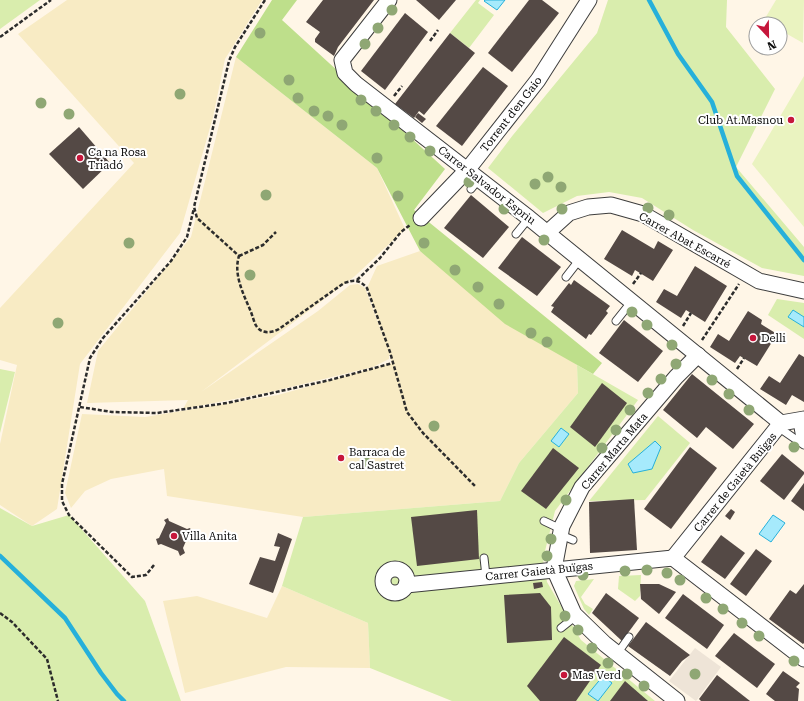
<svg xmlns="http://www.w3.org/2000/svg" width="804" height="701" font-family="'Roboto Serif',serif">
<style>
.farmland{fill:#f8ebc4}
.green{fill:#d9edad}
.forest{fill:#bedf8b}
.pitch{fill:#eaf3c0}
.plaza{fill:#eee4d7}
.water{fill:#a6eafc;stroke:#26b0da}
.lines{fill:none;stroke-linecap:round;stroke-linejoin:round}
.stream{stroke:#26b0da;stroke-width:4.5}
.building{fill:#544945}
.lane-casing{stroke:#3d3d3d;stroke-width:9}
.street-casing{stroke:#3d3d3d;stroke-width:17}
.path{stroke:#2c2c2c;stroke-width:2.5;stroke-dasharray:4 2;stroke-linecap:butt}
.lane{stroke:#fff;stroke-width:7}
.street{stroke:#fff;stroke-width:15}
.tree{fill:#8fa774}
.poi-dot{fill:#c6163b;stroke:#fff;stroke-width:1.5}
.labels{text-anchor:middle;stroke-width:4;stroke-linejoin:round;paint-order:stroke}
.street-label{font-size:11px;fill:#0a0a0a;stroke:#fff}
.poi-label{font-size:11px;fill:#0a0a0a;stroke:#fff;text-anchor:start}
</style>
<rect width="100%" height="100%" fill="#fff6e7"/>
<!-- farmland -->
<g class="farmland">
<polygon points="67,0 262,0 225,59 213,117 180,233 80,364 57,509 32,526 0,505 0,444 17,365 0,360 0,308 134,163 18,34"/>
<polygon points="236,57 377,168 405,229 355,276 201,392 318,311 350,285 358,284 365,288 386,344 367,288 377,266 420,251 577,365 578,393 519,463 500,501 303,517 167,496 164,469 111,479 85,491 71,508 65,493 82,414 145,417 278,395 392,363 389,353 389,359 373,367 270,392 183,409 188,400 87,403 98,351 191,237"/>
<polygon points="282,586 368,623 370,668 286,667 185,693 163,601 197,596 267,618"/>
</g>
<!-- green -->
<g class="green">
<polygon points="0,0 40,0 0,29"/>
<polygon points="476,0 480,0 478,3 494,15 469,48 450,33"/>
<polygon points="608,0 727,0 726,27 775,89 736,167 804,247 804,276 762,268 693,230 642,198 609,192 577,196 543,213 488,168 513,135 597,33"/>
<polygon points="777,299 804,303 804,339 768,315"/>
<polygon points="577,365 638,400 555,511 543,559 547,582 581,640 655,701 452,701 370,668 368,623 282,586 303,517 500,501 519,463 578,393"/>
<polygon points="0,369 15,372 0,433"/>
<polygon points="658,416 690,443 645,500 589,501"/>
<polygon points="0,508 32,526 69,515 145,601 181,701 0,701"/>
<polygon points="641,575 640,596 635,601 618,589 619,576"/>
<polygon points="594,579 581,597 585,604 593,609 589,615 584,609 574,586 576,581"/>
</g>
<!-- forest -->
<polygon class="forest" points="272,0 297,0 282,20 445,169 414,210 602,363 593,374 505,324 420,251 377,168 236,57"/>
<!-- pitch -->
<g class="pitch">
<polygon points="776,0 804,0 803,43 780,30 780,24 770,24 764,20"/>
<polygon points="804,76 804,227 752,164"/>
</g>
<!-- plaza -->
<polygon class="plaza" points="695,648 721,667 696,701 669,681"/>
<!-- water -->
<g class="water">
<polygon points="485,0 505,0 497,10 484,1"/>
<polygon points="793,310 804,317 804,327 788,317"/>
<polygon points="561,428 569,434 559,447 551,441"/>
<polygon points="655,441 661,447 652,469 633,473 628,464"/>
<polygon points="773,515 785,523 771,542 759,534"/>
<polygon points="603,676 612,683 598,701 588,694"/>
</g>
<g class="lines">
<!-- stream -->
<g class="stream">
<polyline points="649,0 678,54 712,102 737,176 804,260"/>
<polyline points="0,556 65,618 101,673 117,694 124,701"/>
</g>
</g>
<!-- building -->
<g class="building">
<polygon points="323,0 374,0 338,47 334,56 315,42 315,39 320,32 306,22"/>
<polygon points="416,0 456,0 439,20"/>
<polygon points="529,0 542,0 559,13 512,72 488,53"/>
<polygon points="405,13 428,32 385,90 361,71"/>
<polygon points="450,33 475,53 424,115 419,111 414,118 395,104"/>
<polygon points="483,67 508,86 462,146 436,126"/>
<polygon points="418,113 426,119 422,123 415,117"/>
<polygon points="79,127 110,163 83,189 49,154"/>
<polygon points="471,195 509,227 483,258 444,228"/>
<polygon points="622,230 654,249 658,241 673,250 653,281 635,270 632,276 604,259"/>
<polygon points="522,237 561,267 537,296 498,268"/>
<polygon points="695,266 727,286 705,322 686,310 681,318 656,302 664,289 677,296"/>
<polygon points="574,280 610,306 606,311 608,313 591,335 589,334 586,339 551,312 554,307 551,306 569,283 571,285"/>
<polygon points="748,311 762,320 761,324 777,334 757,366 740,356 735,363 710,347 718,334 729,341"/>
<polygon points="624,320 663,351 638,382 599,353"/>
<polygon points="799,354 804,357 804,402 792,395 786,405 760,389 769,376 780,383"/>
<polygon points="692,374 754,424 733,449 706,427 697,438 663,410"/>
<polygon points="602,383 627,403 595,447 570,427"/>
<polygon points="690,447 717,468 671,529 644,509"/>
<polygon points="553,448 579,468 546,509 521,491"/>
<polygon points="782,454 804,472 804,474 784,500 760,481"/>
<polygon points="804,483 804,511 791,501"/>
<polygon points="634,499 637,550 590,553 589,502"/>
<polygon points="731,509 735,512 730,520 725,516"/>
<polygon points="477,510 479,559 417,566 411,517"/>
<polygon points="168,518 169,521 187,529 190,528 192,532 189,534 183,548 185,553 180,556 178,551 161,544 158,545 156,539 159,538 166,523 164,520"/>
<polygon points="278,533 292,539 273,593 249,584 260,557 275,561 280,547 274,546"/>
<polygon points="721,535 745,553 725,579 701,562"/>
<polygon points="756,549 772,561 746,596 730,584"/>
<polygon points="542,582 543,587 534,589 533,583"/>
<polygon points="640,584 659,584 676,592 659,614 641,599"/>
<polygon points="804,584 804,643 803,644 769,619 790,590 796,594"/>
<polygon points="540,593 551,607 552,640 507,643 504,595"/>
<polygon points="606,593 639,618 622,641 592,613"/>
<polygon points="683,594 724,625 707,649 665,618"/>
<polygon points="646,622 690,655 682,661 670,676 628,646"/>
<polygon points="734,633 775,664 757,688 715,656"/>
<polygon points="564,637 601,665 576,701 540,701 527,686"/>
<polygon points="783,671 800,683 796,687 799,689 798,701 775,701 766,694"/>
<polygon points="717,675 750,701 701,701 699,699"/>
<polygon points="625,681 648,701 610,701"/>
</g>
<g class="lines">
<defs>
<g id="lane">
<polyline points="471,189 480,178"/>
<polyline points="516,234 529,218"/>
<polyline points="566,277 580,259"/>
<polyline points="616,321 632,301"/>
<polyline points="778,427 804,445"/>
<polyline points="544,521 561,529"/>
<polyline points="561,535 573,540"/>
<polyline points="484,558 486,576"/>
<polyline points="561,628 576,616"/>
<polyline points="617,654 629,637"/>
</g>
<g id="street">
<polyline points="389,0 342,60 345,73 356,84 529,218 781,423"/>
<polyline points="421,218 468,169 538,80 589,0"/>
<polyline points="548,232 569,213 588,207 611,205 643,214 759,281 804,291"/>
<polyline points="804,424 802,427 804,438"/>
<polyline points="673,558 781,423 804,419"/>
<polyline points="673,558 804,659"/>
<circle cx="395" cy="581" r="12"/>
<polyline points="406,585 673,558"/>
<polyline points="677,701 605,644 574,614 554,569 562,526 582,487 676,377 698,355"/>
</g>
</defs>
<!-- lane casing -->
<use href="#lane" class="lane-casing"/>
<!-- street casing -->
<use href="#street" class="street-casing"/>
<!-- path -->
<g class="path">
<path d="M265 0 235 47 229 61 194 207 197 218 239 256C233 275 244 295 251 312 253 317 254 323 257 327 262 334 272 333 279 329L344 283C354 280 359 279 367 288L390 352 407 412 423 433 475 486"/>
<polyline points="0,37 51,0"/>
<polyline points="430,41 438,30"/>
<polyline points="394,96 402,86"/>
<polyline points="239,256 263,245 276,232"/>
<polyline points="357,280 380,258 401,232 410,225"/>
<polyline points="633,284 641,273"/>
<polyline points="683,326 691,313"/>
<polyline points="702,340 739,284"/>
<polyline points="737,369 744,358"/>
<polyline points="80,407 112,412 157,413 227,403 330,380 393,363"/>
<polyline points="154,565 146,575 132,577 69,515 62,501 62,484 90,358 103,338 171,261 187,237 194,208"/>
<polyline points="0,613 12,622 47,659 58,701"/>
</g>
<!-- lane -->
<use href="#lane" class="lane"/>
<!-- street -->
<use href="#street" class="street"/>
</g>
<!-- trees -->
<g class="tree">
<circle cx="392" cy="10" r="5.5"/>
<circle cx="378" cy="28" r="5.5"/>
<circle cx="260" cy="33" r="5.5"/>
<circle cx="365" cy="44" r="5.5"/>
<circle cx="289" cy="80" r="5.5"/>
<circle cx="180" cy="94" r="5.5"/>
<circle cx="298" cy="98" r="5.5"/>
<circle cx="361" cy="100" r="5.5"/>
<circle cx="41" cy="103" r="5.5"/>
<circle cx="314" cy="111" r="5.5"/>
<circle cx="376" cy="111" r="5.5"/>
<circle cx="69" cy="114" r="5.5"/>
<circle cx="328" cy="116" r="5.5"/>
<circle cx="342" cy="125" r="5.5"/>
<circle cx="394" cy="125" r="5.5"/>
<circle cx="410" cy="137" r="5.5"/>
<circle cx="430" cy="151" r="5.5"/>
<circle cx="377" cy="158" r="5.5"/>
<circle cx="548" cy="177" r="5.5"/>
<circle cx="469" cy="182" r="5.5"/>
<circle cx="535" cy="184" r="5.5"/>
<circle cx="561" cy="187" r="5.5"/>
<circle cx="266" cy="195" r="5.5"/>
<circle cx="398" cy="196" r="5.5"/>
<circle cx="648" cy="208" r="5.5"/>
<circle cx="504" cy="209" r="5.5"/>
<circle cx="562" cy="209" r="5.5"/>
<circle cx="669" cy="215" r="5.5"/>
<circle cx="544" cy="240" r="5.5"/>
<circle cx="129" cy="243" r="5.5"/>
<circle cx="424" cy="243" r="5.5"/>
<circle cx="455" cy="270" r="5.5"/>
<circle cx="250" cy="275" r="5.5"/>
<circle cx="478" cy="287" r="5.5"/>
<circle cx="499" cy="304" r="5.5"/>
<circle cx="632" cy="312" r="5.5"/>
<circle cx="58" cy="323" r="5.5"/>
<circle cx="647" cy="325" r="5.5"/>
<circle cx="531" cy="333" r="5.5"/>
<circle cx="547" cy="342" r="5.5"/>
<circle cx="672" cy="345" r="5.5"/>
<circle cx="676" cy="364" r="5.5"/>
<circle cx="661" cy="379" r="5.5"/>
<circle cx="712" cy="380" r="5.5"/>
<circle cx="648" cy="393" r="5.5"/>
<circle cx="729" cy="394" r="5.5"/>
<circle cx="630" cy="410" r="5.5"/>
<circle cx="749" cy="410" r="5.5"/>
<circle cx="434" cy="426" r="5.5"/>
<circle cx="616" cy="430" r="5.5"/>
<circle cx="794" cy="447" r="5.5"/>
<circle cx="602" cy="448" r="5.5"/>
<circle cx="365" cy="462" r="5.5"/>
<circle cx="566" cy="500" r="5.5"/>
<circle cx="551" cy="539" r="5.5"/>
<circle cx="547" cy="556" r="5.5"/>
<circle cx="647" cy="570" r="5.5"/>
<circle cx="625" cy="571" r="5.5"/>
<circle cx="667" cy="573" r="5.5"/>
<circle cx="583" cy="575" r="5.5"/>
<circle cx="680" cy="580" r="5.5"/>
<circle cx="706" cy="598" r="5.5"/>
<circle cx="723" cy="609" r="5.5"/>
<circle cx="565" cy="616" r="5.5"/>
<circle cx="742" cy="623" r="5.5"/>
<circle cx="578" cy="630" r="5.5"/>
<circle cx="759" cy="636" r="5.5"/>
<circle cx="592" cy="648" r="5.5"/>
<circle cx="794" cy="661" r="5.5"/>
<circle cx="608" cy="663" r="5.5"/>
<circle cx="627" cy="674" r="5.5"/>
<circle cx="695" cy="674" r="5.5"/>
<circle cx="644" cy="686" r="5.5"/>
</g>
<!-- markers -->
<g class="poi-dot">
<circle cx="791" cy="120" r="4"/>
<circle cx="80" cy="158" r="4"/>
<circle cx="753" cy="338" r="4"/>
<circle cx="341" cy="458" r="4"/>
<circle cx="174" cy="536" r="4"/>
<circle cx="564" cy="675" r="4"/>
</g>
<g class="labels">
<!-- street labels -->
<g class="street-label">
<text transform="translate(511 114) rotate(-52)" y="4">Torrent d'en Gaio</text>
<text transform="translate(487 185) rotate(38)" y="4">Carrer Salvador Espriu</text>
<text transform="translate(685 240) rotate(29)" y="4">Carrer Abat Escarré</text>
<text transform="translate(614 451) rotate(-50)" y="4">Carrer Marta Mata</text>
<text transform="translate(735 482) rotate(-51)" y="4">Carrer de Gaietà Buïgas</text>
<text transform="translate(539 571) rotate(-6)" y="4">Carrer Gaietà Buïgas</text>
</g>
<!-- poi labels -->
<g class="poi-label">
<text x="783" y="124" text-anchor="end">Club At.Masnou</text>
<text x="88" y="156">Ca na Rosa<tspan x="88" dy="13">Triadó</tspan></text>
<text x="761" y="342">Delli</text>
<text x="349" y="456">Barraca de<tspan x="349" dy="13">cal Sastret</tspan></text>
<text x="182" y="540">Villa Anita</text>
<text x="572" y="679">Mas Verd</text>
</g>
</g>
<!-- north arrow -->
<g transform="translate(768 36) rotate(158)"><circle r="19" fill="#ffffff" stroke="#9d9d9d"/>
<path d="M0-3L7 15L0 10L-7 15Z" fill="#c6163b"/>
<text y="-6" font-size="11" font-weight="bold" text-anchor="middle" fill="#0a0a0a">N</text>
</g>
</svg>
